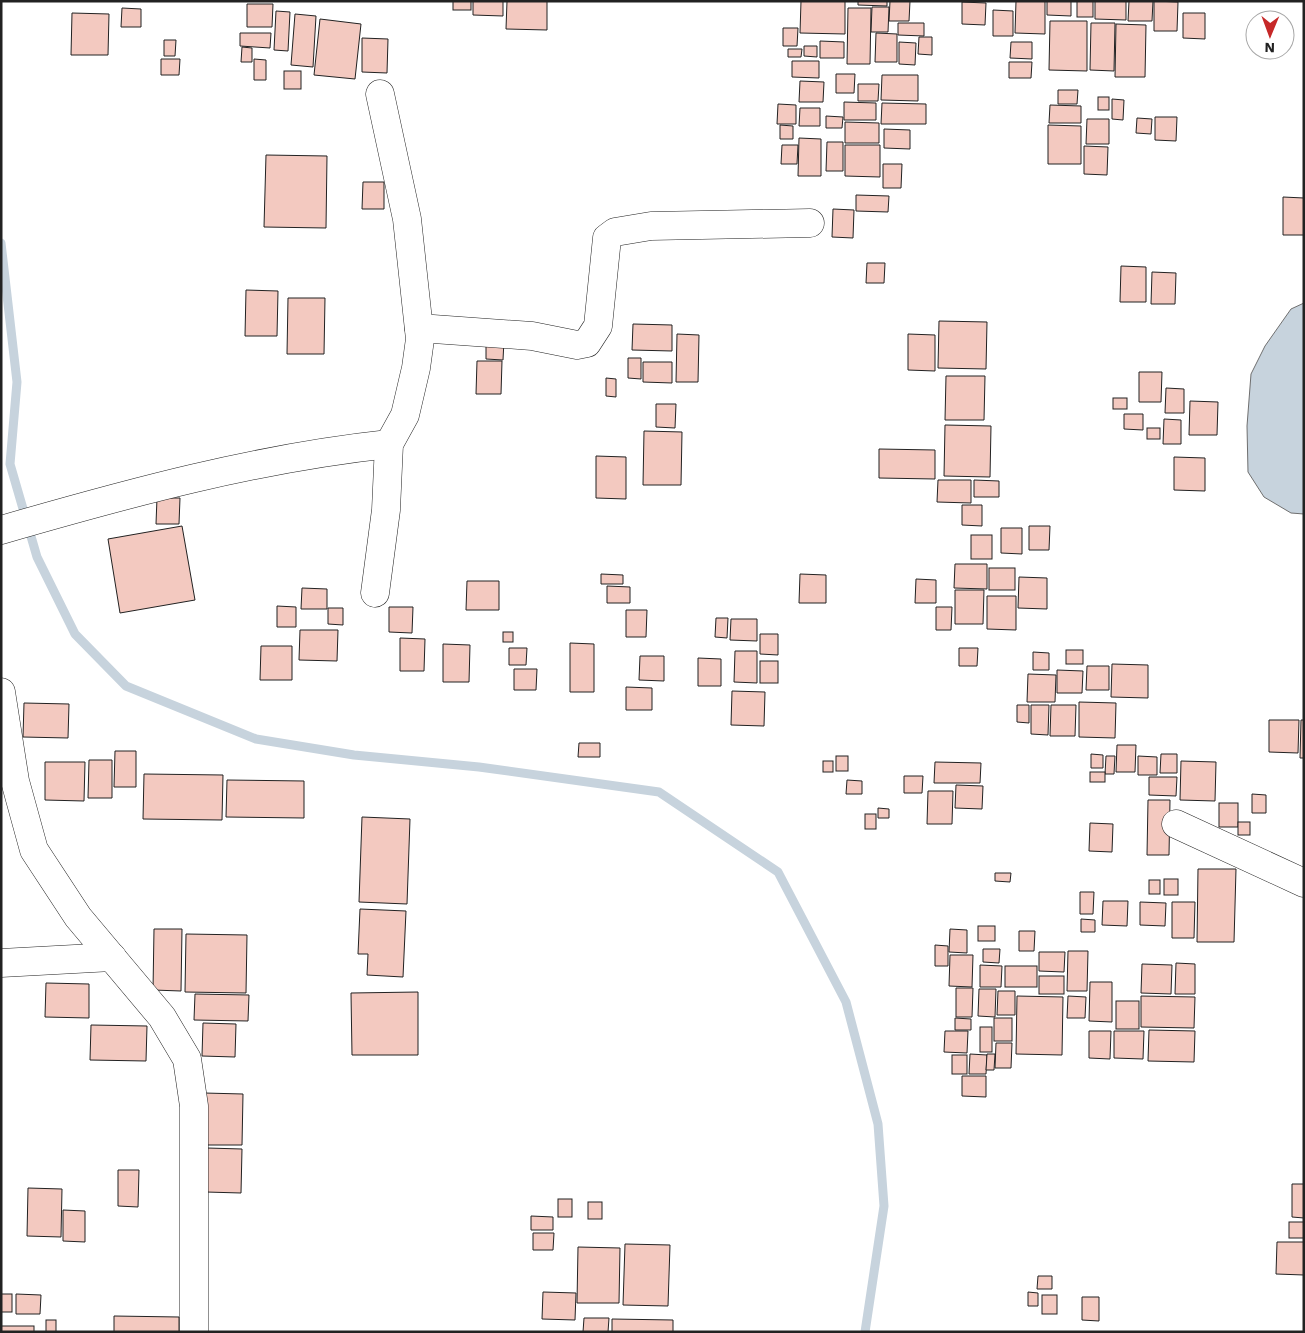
<svg xmlns="http://www.w3.org/2000/svg" width="1305" height="1333" font-family="'Work Sans',sans-serif">
<style>
.water{fill:#c7d3dd;stroke:#6f6f6f}
.lines{fill:none;stroke-linecap:round;stroke-linejoin:round}
.stream{stroke:#c7d3dd;stroke-width:9}
.building{fill:#f3c9c0;stroke:#222}
.minor-casing{stroke:#222;stroke-width:29}
.minor{stroke:#fff;stroke-width:28}
</style>
<rect width="100%" height="100%" fill="#fff"/>
<!-- water -->
<polygon class="water" points="1304,303 1304,514 1291,513 1264,497 1248,472 1247,426 1251,374 1265,346 1291,309"/>
<g class="lines">
<!-- stream -->
<polyline class="stream" points="1,243 17,382 10,464 37,557 75,634 126,686 256,739 354,755 479,767 659,792 778,872 846,1002 878,1124 884,1206 865,1332"/>
</g>
<!-- building -->
<g class="building">
<rect x="453" y="1" width="18" height="9"/>
<polygon points="473,1 503,1 503,16 473,15"/>
<polygon points="507,1 547,1 547,30 506,29"/>
<polygon points="801,1 845,1 845,34 800,33"/>
<polygon points="858,1 887,1 887,6 858,5"/>
<polygon points="890,1 910,1 909,21 889,21"/>
<polygon points="1016,1 1045,1 1045,34 1015,33"/>
<polygon points="1047,1 1071,1 1071,16 1047,15"/>
<rect x="1077" y="1" width="16" height="16"/>
<polygon points="1095,1 1126,1 1126,20 1095,19"/>
<polygon points="1129,1 1153,1 1152,21 1128,21"/>
<polygon points="1154,1 1178,2 1177,31 1154,31"/>
<polygon points="962,2 986,3 985,25 962,24"/>
<polygon points="247,4 273,4 272,27 247,27"/>
<polygon points="872,7 889,7 888,32 871,32"/>
<polygon points="122,8 141,9 141,27 121,27"/>
<polygon points="848,8 871,8 870,64 847,64"/>
<polygon points="993,10 1013,11 1013,36 993,36"/>
<polygon points="276,11 290,12 288,51 274,50"/>
<polygon points="72,13 109,14 108,55 71,55"/>
<polygon points="1183,13 1205,13 1205,39 1183,38"/>
<polygon points="295,14 316,16 313,67 291,65"/>
<polygon points="320,19 361,24 355,79 314,75"/>
<polygon points="1050,21 1087,21 1087,71 1049,70"/>
<polygon points="898,23 924,23 924,36 898,35"/>
<polygon points="1091,23 1115,23 1114,71 1090,70"/>
<polygon points="1116,24 1146,25 1145,77 1115,77"/>
<polygon points="783,28 798,28 797,46 783,46"/>
<polygon points="240,33 271,33 270,48 240,46"/>
<polygon points="876,33 897,34 897,62 875,62"/>
<polygon points="919,37 932,37 932,55 918,54"/>
<polygon points="362,38 388,39 387,73 362,72"/>
<polygon points="164,40 176,40 175,56 164,56"/>
<polygon points="820,41 844,42 844,58 820,58"/>
<polygon points="899,42 916,43 915,65 899,64"/>
<polygon points="1011,42 1032,42 1032,59 1010,58"/>
<polygon points="804,46 817,46 817,57 804,56"/>
<polygon points="242,47 252,48 252,62 241,62"/>
<polygon points="788,49 802,49 801,57 788,57"/>
<polygon points="161,59 180,59 179,75 161,75"/>
<polygon points="254,59 266,60 266,80 254,80"/>
<polygon points="792,61 819,61 819,78 792,77"/>
<polygon points="1009,62 1032,62 1031,78 1009,78"/>
<rect x="284" y="71" width="17" height="18"/>
<polygon points="836,74 855,74 854,93 836,93"/>
<polygon points="882,75 918,75 918,101 881,100"/>
<polygon points="800,81 824,82 823,102 799,102"/>
<polygon points="858,84 879,84 878,101 858,101"/>
<polygon points="1058,90 1078,90 1077,104 1058,104"/>
<rect x="1098" y="97" width="11" height="13"/>
<polygon points="1112,99 1124,100 1123,120 1112,119"/>
<polygon points="844,102 876,103 876,120 844,120"/>
<polygon points="882,103 926,104 926,124 881,124"/>
<polygon points="778,104 796,105 796,124 777,124"/>
<polygon points="1050,105 1081,106 1081,123 1049,123"/>
<polygon points="800,108 820,108 820,126 799,126"/>
<polygon points="826,116 843,117 842,128 826,128"/>
<polygon points="1155,117 1177,117 1176,141 1155,140"/>
<polygon points="1137,118 1152,119 1151,134 1136,133"/>
<polygon points="1087,119 1109,119 1109,144 1086,144"/>
<polygon points="845,122 879,123 879,143 845,143"/>
<polygon points="780,125 793,126 793,139 780,139"/>
<polygon points="1048,125 1081,126 1081,164 1048,164"/>
<polygon points="884,129 910,130 910,149 884,148"/>
<polygon points="799,138 821,139 821,176 798,176"/>
<polygon points="827,142 843,142 843,171 826,171"/>
<polygon points="782,145 798,145 797,164 781,164"/>
<polygon points="845,145 880,145 880,177 845,176"/>
<polygon points="1084,146 1108,147 1107,175 1084,174"/>
<polygon points="266,155 327,156 326,228 264,227"/>
<polygon points="883,164 902,164 901,188 883,188"/>
<polygon points="363,182 384,182 384,209 362,209"/>
<polygon points="856,195 889,196 888,212 856,211"/>
<polygon points="1283,197 1304,198 1304,235 1283,235"/>
<polygon points="833,209 854,210 853,238 832,237"/>
<polygon points="867,263 885,263 884,283 866,283"/>
<polygon points="1121,266 1146,267 1146,302 1120,302"/>
<polygon points="1152,272 1176,273 1175,304 1151,304"/>
<polygon points="246,290 278,291 277,336 245,336"/>
<polygon points="288,298 325,298 324,354 287,354"/>
<polygon points="939,321 987,322 986,369 938,368"/>
<polygon points="633,324 672,325 672,351 632,350"/>
<polygon points="677,334 699,335 698,382 676,382"/>
<polygon points="908,334 935,335 935,371 908,370"/>
<polygon points="486,340 504,340 503,360 486,359"/>
<polygon points="628,358 641,358 641,379 628,378"/>
<polygon points="477,361 502,361 501,394 476,394"/>
<polygon points="643,362 672,362 672,383 643,382"/>
<polygon points="1139,372 1162,372 1161,402 1139,402"/>
<polygon points="946,376 985,376 984,420 945,420"/>
<polygon points="606,378 616,379 616,397 606,396"/>
<polygon points="1166,388 1184,389 1184,413 1165,413"/>
<rect x="1113" y="398" width="14" height="11"/>
<polygon points="1190,401 1218,402 1217,435 1189,435"/>
<polygon points="656,404 676,404 675,428 656,427"/>
<polygon points="1124,414 1143,414 1143,430 1124,429"/>
<polygon points="1164,419 1181,420 1181,444 1163,444"/>
<polygon points="945,425 991,426 990,477 944,476"/>
<rect x="1147" y="428" width="13" height="11"/>
<polygon points="644,431 682,432 681,485 643,485"/>
<polygon points="879,449 935,450 935,479 879,478"/>
<polygon points="596,456 626,457 626,499 596,498"/>
<polygon points="1174,457 1205,458 1205,491 1174,490"/>
<polygon points="938,480 971,480 971,503 937,502"/>
<polygon points="974,480 999,481 999,497 974,497"/>
<polygon points="157,498 180,498 179,524 156,524"/>
<polygon points="962,505 982,505 982,526 962,525"/>
<polygon points="182,526 195,600 120,613 108,539"/>
<polygon points="1029,526 1050,526 1049,550 1029,550"/>
<polygon points="1001,528 1022,528 1022,554 1001,553"/>
<rect x="971" y="535" width="21" height="24"/>
<polygon points="955,564 987,564 987,589 954,588"/>
<rect x="989" y="568" width="26" height="22"/>
<polygon points="601,574 623,575 623,584 601,584"/>
<polygon points="800,574 826,575 826,603 799,603"/>
<polygon points="1019,577 1047,578 1047,609 1018,608"/>
<polygon points="916,579 936,580 936,603 915,603"/>
<polygon points="467,581 499,581 499,610 466,610"/>
<polygon points="607,586 630,587 630,603 607,603"/>
<polygon points="302,588 327,589 327,609 301,609"/>
<polygon points="955,590 984,590 983,624 955,624"/>
<polygon points="987,596 1016,596 1016,630 987,629"/>
<polygon points="277,606 296,607 296,627 277,627"/>
<polygon points="389,607 413,607 412,633 389,632"/>
<polygon points="936,607 952,607 951,630 936,630"/>
<polygon points="328,608 343,608 343,625 328,624"/>
<polygon points="626,610 647,610 646,637 626,637"/>
<polygon points="716,618 728,618 727,638 715,637"/>
<polygon points="731,619 757,619 757,641 730,640"/>
<polygon points="300,630 338,630 337,661 299,660"/>
<rect x="503" y="632" width="10" height="10"/>
<polygon points="760,634 778,634 778,655 760,654"/>
<polygon points="400,638 425,639 424,671 400,671"/>
<polygon points="570,643 594,644 594,692 570,692"/>
<polygon points="443,644 470,645 469,682 443,682"/>
<polygon points="261,646 292,646 292,680 260,680"/>
<polygon points="509,648 527,648 526,665 509,665"/>
<polygon points="959,648 978,648 977,666 959,666"/>
<rect x="1066" y="650" width="17" height="14"/>
<polygon points="735,651 757,651 757,683 734,682"/>
<polygon points="1033,652 1049,653 1049,670 1033,670"/>
<polygon points="640,656 664,656 664,681 639,680"/>
<polygon points="698,658 721,659 721,686 698,686"/>
<rect x="760" y="661" width="18" height="22"/>
<polygon points="1112,664 1148,665 1148,698 1111,697"/>
<polygon points="1087,666 1109,666 1109,690 1086,690"/>
<polygon points="514,669 537,669 536,690 514,690"/>
<polygon points="1057,670 1083,671 1082,693 1057,693"/>
<polygon points="1028,674 1056,675 1055,702 1027,702"/>
<polygon points="626,687 652,688 652,710 626,710"/>
<polygon points="732,691 765,692 764,726 731,725"/>
<polygon points="1079,702 1116,703 1115,738 1079,737"/>
<polygon points="24,703 69,704 68,738 23,737"/>
<polygon points="1017,705 1029,705 1029,723 1017,722"/>
<polygon points="1031,705 1049,705 1048,735 1031,734"/>
<polygon points="1051,705 1076,705 1075,736 1050,736"/>
<polygon points="1269,720 1299,720 1298,753 1269,752"/>
<polygon points="1301,720 1304,720 1304,758 1300,758"/>
<polygon points="579,743 600,743 600,757 578,757"/>
<polygon points="1117,745 1136,745 1135,772 1116,772"/>
<polygon points="115,751 136,751 136,787 114,787"/>
<polygon points="1091,754 1103,755 1103,768 1091,768"/>
<polygon points="1161,754 1177,754 1177,773 1160,773"/>
<rect x="836" y="756" width="12" height="15"/>
<polygon points="1106,756 1115,756 1114,774 1105,774"/>
<polygon points="1138,756 1157,757 1157,775 1138,775"/>
<polygon points="89,760 112,760 112,798 88,798"/>
<rect x="823" y="761" width="10" height="11"/>
<polygon points="1181,761 1216,762 1215,801 1180,800"/>
<polygon points="45,762 85,762 84,801 45,800"/>
<polygon points="935,762 981,763 980,783 934,783"/>
<rect x="1090" y="772" width="15" height="10"/>
<polygon points="144,774 223,775 222,820 143,819"/>
<polygon points="904,776 923,776 922,793 904,793"/>
<polygon points="1149,777 1177,777 1176,796 1149,795"/>
<polygon points="227,780 304,781 304,818 226,817"/>
<polygon points="847,780 862,781 862,794 846,794"/>
<polygon points="956,785 983,786 982,809 955,808"/>
<polygon points="928,791 953,791 952,824 927,824"/>
<polygon points="1252,794 1266,795 1266,813 1252,813"/>
<polygon points="1148,800 1170,800 1169,855 1147,855"/>
<rect x="1219" y="803" width="19" height="24"/>
<polygon points="878,808 889,809 889,818 878,818"/>
<rect x="865" y="814" width="11" height="15"/>
<polygon points="362,817 410,819 407,904 359,902"/>
<rect x="1238" y="822" width="12" height="13"/>
<polygon points="1090,823 1113,824 1112,852 1089,851"/>
<polygon points="1198,869 1236,869 1234,942 1197,942"/>
<polygon points="995,873 1011,873 1010,882 995,881"/>
<rect x="1164" y="879" width="14" height="16"/>
<rect x="1149" y="880" width="11" height="14"/>
<polygon points="1080,892 1094,892 1093,914 1080,914"/>
<polygon points="1103,901 1128,901 1127,926 1102,925"/>
<polygon points="1140,902 1166,903 1165,926 1140,925"/>
<polygon points="1172,902 1195,902 1194,938 1172,938"/>
<polygon points="360,909 406,911 403,977 367,975 368,954 358,954"/>
<polygon points="1081,919 1095,920 1095,932 1081,932"/>
<rect x="978" y="926" width="17" height="15"/>
<polygon points="154,929 182,929 181,991 153,990"/>
<polygon points="950,929 967,930 967,953 949,952"/>
<polygon points="1019,931 1035,931 1034,951 1019,951"/>
<polygon points="186,934 247,935 246,993 185,992"/>
<polygon points="935,945 948,946 948,966 935,966"/>
<polygon points="983,949 1000,949 999,963 983,962"/>
<polygon points="1068,951 1088,951 1087,991 1067,991"/>
<polygon points="1039,952 1065,952 1064,972 1039,971"/>
<polygon points="950,955 973,955 972,987 949,986"/>
<polygon points="1176,963 1195,964 1195,994 1175,994"/>
<polygon points="1142,964 1172,965 1171,994 1141,993"/>
<polygon points="980,965 1002,966 1001,987 980,987"/>
<rect x="1005" y="966" width="32" height="21"/>
<rect x="1039" y="976" width="25" height="18"/>
<polygon points="1090,982 1112,982 1112,1022 1089,1021"/>
<polygon points="46,983 89,984 89,1018 45,1017"/>
<polygon points="956,988 973,988 972,1017 956,1017"/>
<polygon points="979,989 996,989 995,1017 978,1016"/>
<polygon points="998,991 1015,991 1015,1015 997,1015"/>
<polygon points="418,992 418,1055 352,1055 351,993"/>
<polygon points="195,994 249,995 248,1021 194,1020"/>
<polygon points="1017,996 1063,997 1062,1055 1016,1054"/>
<polygon points="1068,996 1086,997 1085,1018 1067,1018"/>
<polygon points="1141,996 1195,997 1194,1028 1141,1027"/>
<rect x="1116" y="1001" width="23" height="28"/>
<polygon points="955,1018 971,1019 971,1030 955,1030"/>
<rect x="994" y="1018" width="18" height="23"/>
<polygon points="203,1023 236,1024 235,1057 202,1056"/>
<polygon points="91,1025 147,1026 146,1061 90,1060"/>
<rect x="980" y="1027" width="12" height="25"/>
<polygon points="1149,1030 1195,1031 1194,1062 1148,1061"/>
<polygon points="945,1031 968,1031 967,1053 944,1052"/>
<polygon points="1089,1031 1111,1031 1110,1059 1089,1058"/>
<polygon points="1114,1031 1144,1031 1143,1059 1114,1058"/>
<polygon points="996,1043 1012,1043 1011,1068 995,1068"/>
<polygon points="970,1054 987,1055 986,1074 969,1074"/>
<polygon points="987,1054 995,1054 994,1070 986,1070"/>
<rect x="952" y="1055" width="15" height="19"/>
<polygon points="962,1076 986,1076 986,1097 962,1096"/>
<polygon points="204,1093 243,1094 242,1145 203,1145"/>
<polygon points="207,1148 242,1149 241,1193 206,1192"/>
<polygon points="118,1170 139,1170 138,1207 118,1206"/>
<polygon points="1292,1184 1304,1184 1304,1218 1292,1217"/>
<polygon points="28,1188 62,1189 61,1237 27,1236"/>
<rect x="558" y="1199" width="14" height="18"/>
<rect x="588" y="1202" width="14" height="17"/>
<polygon points="63,1210 85,1211 85,1242 63,1241"/>
<polygon points="531,1216 553,1217 553,1230 531,1230"/>
<rect x="1289" y="1222" width="15" height="16"/>
<polygon points="533,1233 554,1233 553,1250 533,1250"/>
<polygon points="1277,1242 1304,1242 1304,1275 1276,1274"/>
<polygon points="625,1244 670,1245 668,1306 623,1305"/>
<polygon points="578,1247 620,1248 619,1303 577,1303"/>
<polygon points="1038,1276 1052,1276 1052,1289 1037,1289"/>
<polygon points="543,1292 576,1293 575,1320 542,1319"/>
<polygon points="1028,1292 1038,1293 1038,1306 1028,1306"/>
<rect x="1" y="1294" width="11" height="18"/>
<polygon points="16,1294 41,1295 40,1314 16,1314"/>
<rect x="1042" y="1295" width="15" height="19"/>
<polygon points="1082,1297 1099,1297 1099,1321 1082,1320"/>
<polygon points="114,1316 179,1317 179,1332 114,1332"/>
<polygon points="584,1318 609,1318 608,1332 583,1332"/>
<polygon points="612,1319 673,1320 673,1332 612,1332"/>
<rect x="46" y="1320" width="10" height="12"/>
<rect x="1" y="1326" width="33" height="6"/>
</g>
<g class="lines">
<defs>
<g id="minor">
<polyline points="419,328 532,336 577,345 587,343 598,326 607,238 615,232 651,226 810,223"/>
<path d="M1 530C129 493 257 458 389 444"/>
<polyline points="375,593 386,510 389,444 405,415 416,368 420,339 407,219 380,94"/>
<polyline points="1,692 15,781 34,850 78,917 162,1017 187,1059 194,1106 194,1332"/>
<polyline points="1176,824 1304,883"/>
<polyline points="1,963 112,957"/>
</g>
</defs>
<!-- minor casing -->
<use href="#minor" class="minor-casing"/>
<!-- minor -->
<use href="#minor" class="minor"/>
</g>
<!-- border -->
<rect width="1305" height="1333" fill="none" stroke="#222222" stroke-width="5"/>
<!-- north arrow -->
<g transform="translate(1270 35) rotate(181)"><circle r="24" fill="#ffffff" stroke="#a7a7a7"/>
<path d="M0-4L9 19L0 12L-9 19Z" fill="#c62828"/>
<text y="-8" font-size="14" font-weight="bold" text-anchor="middle" fill="#222222">N</text>
</g>
</svg>
